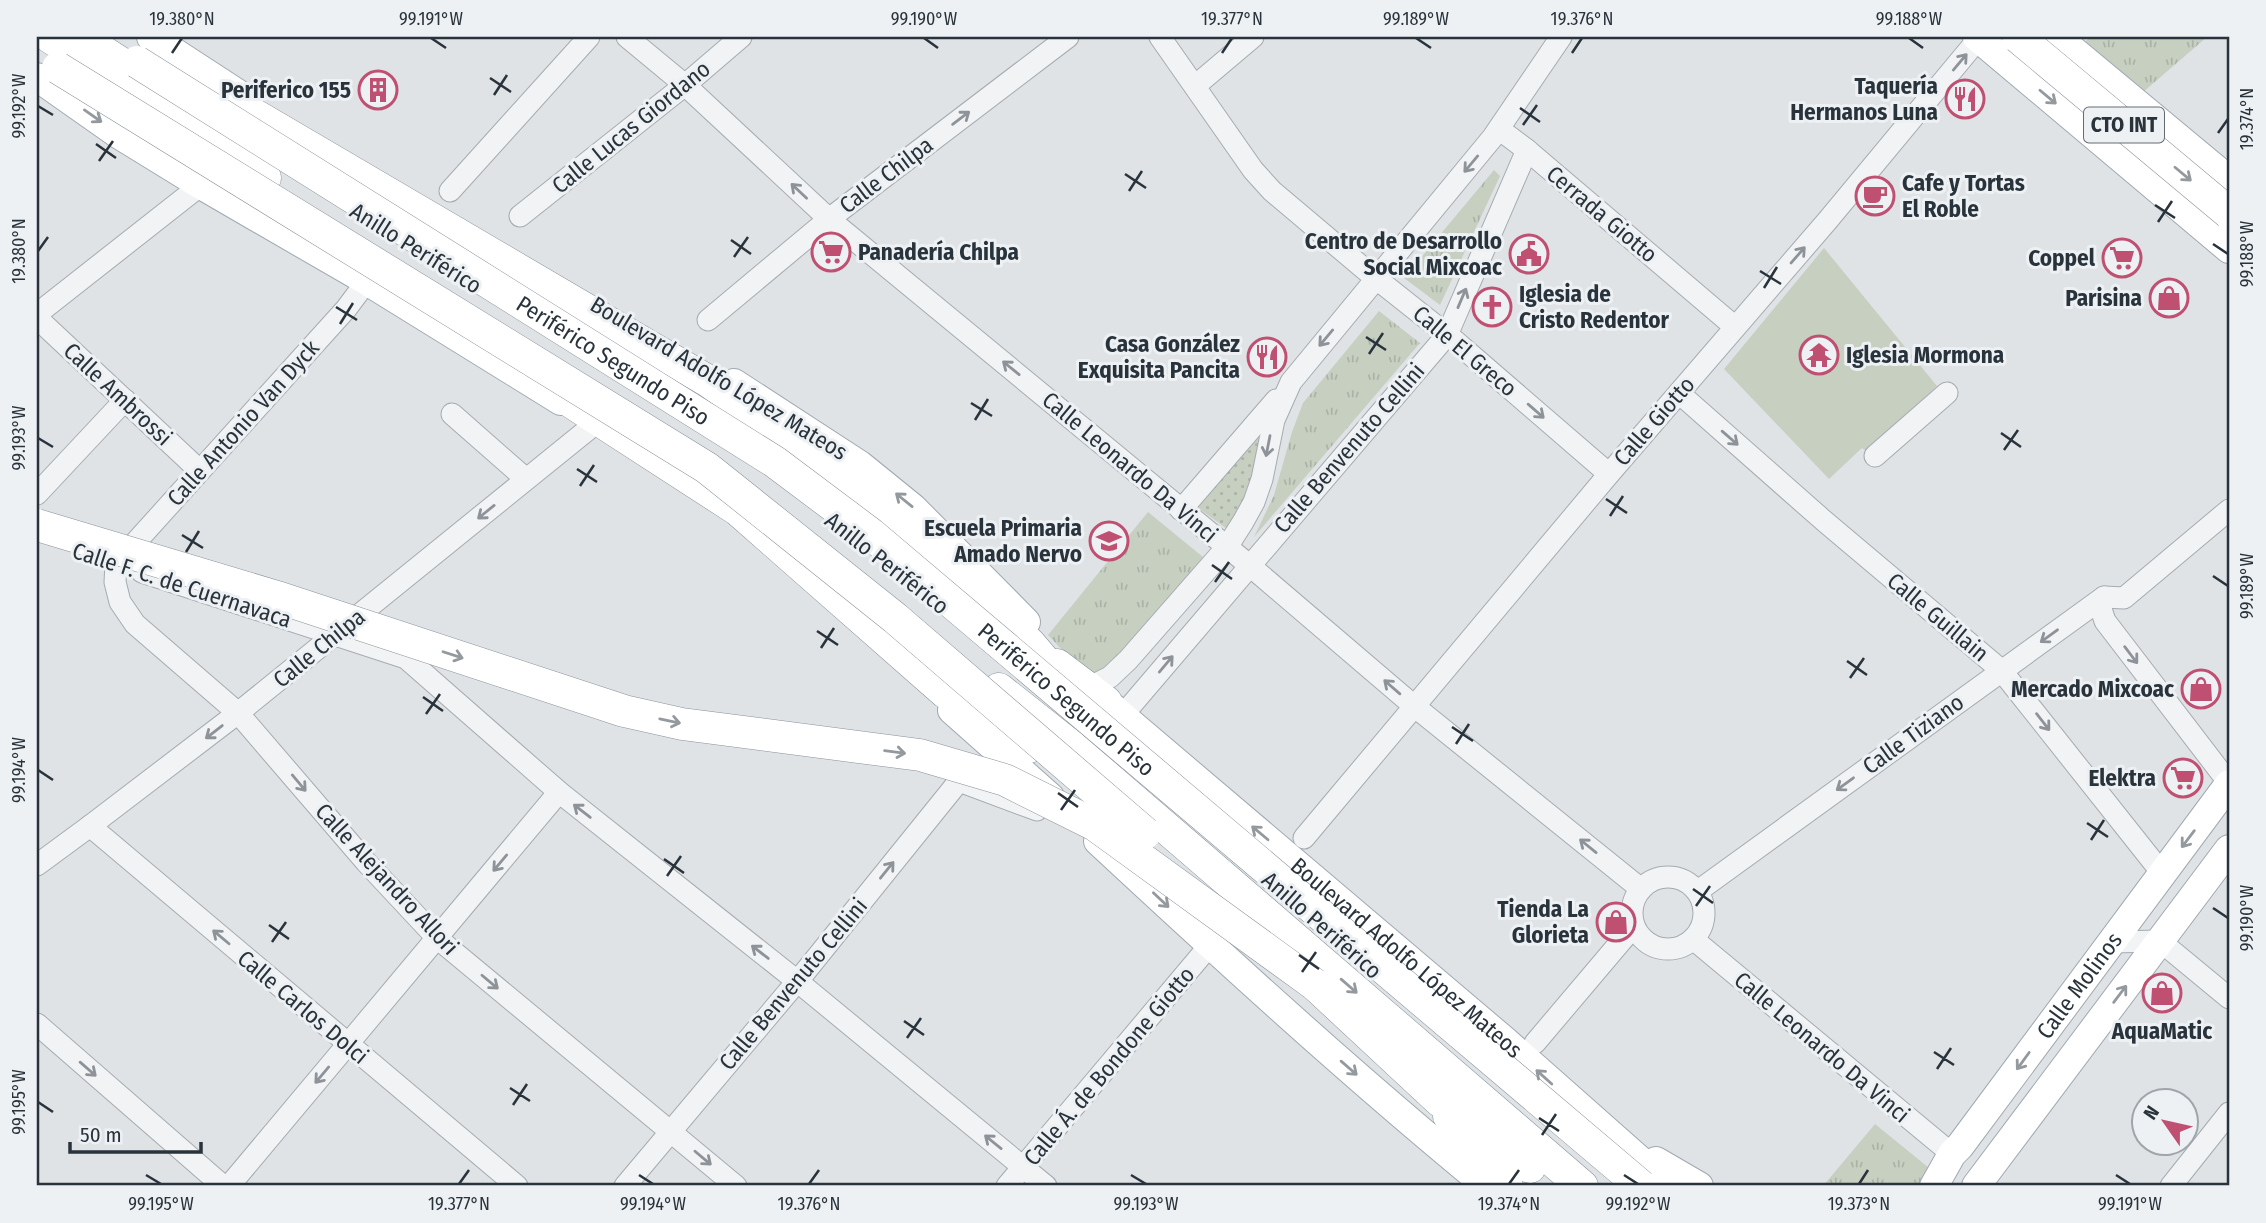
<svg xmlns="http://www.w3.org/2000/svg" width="2266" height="1223" font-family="'Fira Sans Condensed',sans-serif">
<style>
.grass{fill:#c7cfc1}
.park{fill:url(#park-tufts)}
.garden{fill:url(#garden-dots)}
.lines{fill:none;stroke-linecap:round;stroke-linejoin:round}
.minor-casing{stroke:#a5abb0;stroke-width:23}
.major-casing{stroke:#9fa9b1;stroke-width:30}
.highway-casing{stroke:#88929b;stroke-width:33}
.minor{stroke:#f1f3f5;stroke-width:21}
.major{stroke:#fff;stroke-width:28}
.highway{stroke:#fff;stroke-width:32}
.highway-bridge-casing{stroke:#88929b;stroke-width:33;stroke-linecap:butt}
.highway-bridge{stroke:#fff;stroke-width:32}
.oneway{stroke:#8d9398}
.oneway2{stroke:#94999e}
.ticks{fill:none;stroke:#29333c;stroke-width:2.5}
.labels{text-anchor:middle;stroke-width:6;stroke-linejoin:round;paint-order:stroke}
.shield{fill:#eef1f4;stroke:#646c73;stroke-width:2}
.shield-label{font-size:21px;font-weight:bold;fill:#29333c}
.poi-label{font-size:23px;font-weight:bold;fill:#29333c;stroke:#eef1f4;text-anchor:end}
.street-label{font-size:23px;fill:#29333c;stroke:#eef1f4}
.neatline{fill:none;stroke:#29333c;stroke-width:2.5}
.ticks-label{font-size:18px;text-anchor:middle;fill:#29333c}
</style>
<defs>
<pattern id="park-tufts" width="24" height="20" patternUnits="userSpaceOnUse" patternTransform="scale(1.75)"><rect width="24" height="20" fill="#c7cfc1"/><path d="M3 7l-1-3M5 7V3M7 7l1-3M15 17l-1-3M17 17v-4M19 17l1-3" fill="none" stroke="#abb2a7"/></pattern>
<pattern id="garden-dots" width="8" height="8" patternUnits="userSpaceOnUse" patternTransform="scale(1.75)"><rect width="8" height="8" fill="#c7cfc1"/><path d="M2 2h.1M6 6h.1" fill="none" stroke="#abb2a7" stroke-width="1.8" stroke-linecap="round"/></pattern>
</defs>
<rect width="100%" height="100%" fill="#dfe3e6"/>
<!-- grass -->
<polygon class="grass" points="1824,248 1937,386 1866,451 1862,448 1829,479 1724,369"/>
<!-- park -->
<g class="park">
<polygon points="2091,37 2207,37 2142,93 2081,45"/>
<polygon points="1494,170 1500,176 1440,305 1404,278"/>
<polygon points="1379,311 1420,343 1254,537 1274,495 1292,432 1303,403"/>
<polygon points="1148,512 1203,557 1121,656 1106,670 1094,674 1076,665 1048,635"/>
<polygon points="1875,1124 1934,1172 1923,1186 1823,1186"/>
</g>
<!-- garden -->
<polygon class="garden" points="1269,426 1246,499 1227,529 1197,507"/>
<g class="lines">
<defs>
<g id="minor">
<polyline points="627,37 685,85 829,219 1249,565 1414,706 1641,889"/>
<polyline points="1160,37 1253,170 1272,191 1368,272 1455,341 1609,474"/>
<polyline points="1195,86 1253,37"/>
<polyline points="1499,129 1527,150 1735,327"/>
<polyline points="450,191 589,37"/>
<polyline points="520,216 685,85 741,37"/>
<polyline points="367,281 346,309 116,564 115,582 120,602 135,624 238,713 366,862 437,938 736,1186"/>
<polyline points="37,314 201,185"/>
<polyline points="37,318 199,470"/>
<polyline points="708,320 829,219 1068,37"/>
<polyline points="1679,393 1823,520 2001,670 2162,873"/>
<polyline points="452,414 526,479"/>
<polyline points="1875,456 1947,393"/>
<polyline points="37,494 125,400"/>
<polyline points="1181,510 1276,400"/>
<polyline points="142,572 406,658 559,792 797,981 1046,1186"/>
<polyline points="2104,597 2101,609 2105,621 2229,783"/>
<polyline points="1090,687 1110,677 1128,660 1227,547 1243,522 1254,502 1262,479 1274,420 1291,382 1493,137 1561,37"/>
<polyline points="1122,716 1447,335 1527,150"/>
<polyline points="957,778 959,781 1037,810"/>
<polyline points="90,826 517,1186"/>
<polyline points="1304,838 1609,474 1828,220 1979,38"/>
<polyline points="37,865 90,826 238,713 596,423"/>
<circle cx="1668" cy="913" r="36"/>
<polyline points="1698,891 2104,597 2124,598 2229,510"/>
<polyline points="1693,939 1952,1154"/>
<polyline points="2111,942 2160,941 2229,998"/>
<polyline points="37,1024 223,1186"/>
<polyline points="1535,1043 1634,926"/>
<polyline points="229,1186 559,792"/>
<polyline points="625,1186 805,972 959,781"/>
<polyline points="1007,1186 1210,945"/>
<polyline points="2171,1186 2229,1113"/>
</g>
<g id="major">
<polyline points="151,37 237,93"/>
<polyline points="1977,37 2229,249"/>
<polyline points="2057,37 2229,180"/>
<polyline points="37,77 118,134 201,185 367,281 561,401"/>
<polyline points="734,383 860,465 913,508 1026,622"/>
<path id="s1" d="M1089 686 1122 716 1505 1041 1669 1186"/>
<polyline points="952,710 1050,797"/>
<path d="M1098 841C1225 959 1353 1076 1487 1186"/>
<polyline points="1656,1161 1699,1186"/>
<path id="s2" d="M1934 1186 1952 1154 1960 1146 2229 784"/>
<polyline points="1976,1186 2229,849"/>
</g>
<g id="highway">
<polyline points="50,37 265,178"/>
<polyline points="80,37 158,87"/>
<polyline points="184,81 229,100 708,381 853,483 1030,644 1070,691"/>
<polyline points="545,385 738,510 945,692 1029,747"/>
<polyline points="1057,665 1106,702"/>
<polyline points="999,689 1071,746 1582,1186"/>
<polyline points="1296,967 1439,1100 1530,1167"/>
<polyline points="1449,1116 1479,1163 1507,1186"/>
</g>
</defs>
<!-- minor casing -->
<use href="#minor" class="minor-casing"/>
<!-- major casing -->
<use href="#major" class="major-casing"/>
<!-- highway casing -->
<use href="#highway" class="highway-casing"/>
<!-- minor -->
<use href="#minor" class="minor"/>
<!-- major -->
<use href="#major" class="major"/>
<!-- highway -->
<use href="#highway" class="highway"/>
<defs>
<g id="highway-bridge">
<polyline points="2018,37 2229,213"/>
<path id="s3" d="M137 62 775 462 871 534 1641 1186"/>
<polyline points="58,68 707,468 895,618 1145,833"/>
<polyline points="37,525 277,597 624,711 682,724 920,755 1005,780 1095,825 1314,984"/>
</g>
</defs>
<!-- highway-bridge casing -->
<use href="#highway-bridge" class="highway-bridge-casing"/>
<!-- highway-bridge -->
<use href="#highway-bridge" class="highway-bridge"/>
</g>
<!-- one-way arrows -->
<defs><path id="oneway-shaft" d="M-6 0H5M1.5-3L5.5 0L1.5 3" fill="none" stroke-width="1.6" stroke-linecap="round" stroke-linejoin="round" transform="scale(1.75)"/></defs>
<g class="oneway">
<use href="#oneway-shaft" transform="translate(1960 62) rotate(-50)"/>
<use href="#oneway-shaft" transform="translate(961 118) rotate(-37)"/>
<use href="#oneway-shaft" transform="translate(1471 164) rotate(130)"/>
<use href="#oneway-shaft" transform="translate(799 191) rotate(-137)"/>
<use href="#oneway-shaft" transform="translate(1798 255) rotate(-49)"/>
<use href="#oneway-shaft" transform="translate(1462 298) rotate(-67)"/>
<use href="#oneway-shaft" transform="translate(1326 338) rotate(130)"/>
<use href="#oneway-shaft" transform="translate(1011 368) rotate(-141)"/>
<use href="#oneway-shaft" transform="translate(1536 411) rotate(41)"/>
<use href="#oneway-shaft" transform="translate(1730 438) rotate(41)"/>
<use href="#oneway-shaft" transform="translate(1268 446) rotate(101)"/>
<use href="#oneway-shaft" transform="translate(486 512) rotate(141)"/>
<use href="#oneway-shaft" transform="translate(2049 636) rotate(144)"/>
<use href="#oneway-shaft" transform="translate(2131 655) rotate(53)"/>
<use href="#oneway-shaft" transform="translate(1166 664) rotate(-50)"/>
<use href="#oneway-shaft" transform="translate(1392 687) rotate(-139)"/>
<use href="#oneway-shaft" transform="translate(2043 722) rotate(52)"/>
<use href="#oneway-shaft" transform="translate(214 732) rotate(142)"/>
<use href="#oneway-shaft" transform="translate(299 783) rotate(50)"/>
<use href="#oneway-shaft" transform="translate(1845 784) rotate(144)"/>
<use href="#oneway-shaft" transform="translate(582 811) rotate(-142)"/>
<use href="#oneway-shaft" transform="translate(1588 846) rotate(-141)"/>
<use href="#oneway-shaft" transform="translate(500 863) rotate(130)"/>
<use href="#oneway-shaft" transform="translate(887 870) rotate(-51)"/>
<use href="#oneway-shaft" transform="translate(221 937) rotate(-140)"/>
<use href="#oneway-shaft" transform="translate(760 952) rotate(-142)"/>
<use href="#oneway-shaft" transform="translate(490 982) rotate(40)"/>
<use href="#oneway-shaft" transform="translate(88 1069) rotate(41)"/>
<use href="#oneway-shaft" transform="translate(322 1075) rotate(130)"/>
<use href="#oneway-shaft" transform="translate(993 1142) rotate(-141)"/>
<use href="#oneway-shaft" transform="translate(703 1158) rotate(40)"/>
</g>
<g class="oneway2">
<use href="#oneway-shaft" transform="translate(2048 97) rotate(40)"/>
<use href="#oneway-shaft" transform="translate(93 116) rotate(35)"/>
<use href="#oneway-shaft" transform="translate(2183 174) rotate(40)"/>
<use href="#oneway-shaft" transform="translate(904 500) rotate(-141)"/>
<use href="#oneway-shaft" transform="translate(453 655) rotate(18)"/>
<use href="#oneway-shaft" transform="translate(670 721) rotate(12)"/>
<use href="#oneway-shaft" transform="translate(895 752) rotate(7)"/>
<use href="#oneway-shaft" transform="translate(1260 833) rotate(-140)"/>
<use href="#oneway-shaft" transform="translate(2188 839) rotate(127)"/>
<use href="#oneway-shaft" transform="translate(1161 900) rotate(43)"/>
<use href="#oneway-shaft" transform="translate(1349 986) rotate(41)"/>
<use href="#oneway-shaft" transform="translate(2120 994) rotate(-53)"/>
<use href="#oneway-shaft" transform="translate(2023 1061) rotate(126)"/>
<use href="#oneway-shaft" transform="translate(1349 1068) rotate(41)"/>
<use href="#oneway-shaft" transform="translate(1544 1077) rotate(-138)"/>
</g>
<!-- ticks -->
<path class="ticks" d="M431 38 446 48M924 38 938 48M1416 38 1431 48M1909 38 1923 48M172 53 182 38M1222 53 1232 38M1572 53 1582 38M490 78 511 92M494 95 507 75M38 106 53 115M1520 108 1540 122M1523 125 1537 105M2218 133 2228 119M96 144 116 158M99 161 113 141M1125 174 1146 188M1129 191 1142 171M2155 205 2175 218M2158 222 2172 201M731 240 751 254M2213 244 2228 254M38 251 48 237M734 257 748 237M1760 271 1781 284M1764 288 1777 267M336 307 357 320M340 324 353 303M1366 337 1386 350M1369 354 1383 333M971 403 992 416M975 420 988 399M2001 433 2021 447M38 438 53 447M2004 450 2018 430M577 469 597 482M580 486 594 465M1606 499 1627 513M1610 516 1623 496M182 535 203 548M186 552 199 531M1212 565 1232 579M2213 576 2228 586M1215 582 1229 562M817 631 838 645M821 648 834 628M1847 661 1867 675M1850 678 1864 658M423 697 443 711M426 714 440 694M1452 727 1473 741M1456 744 1469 724M38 770 53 780M1058 793 1078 807M1061 810 1075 790M2087 823 2108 837M2091 840 2104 820M664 859 684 873M667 876 681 856M1693 889 1713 903M1696 906 1710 886M2213 908 2228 918M269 925 289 939M272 942 286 922M1299 955 1319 969M1302 972 1316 952M904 1021 924 1035M907 1038 921 1018M1934 1052 1954 1065M1937 1069 1951 1048M510 1088 530 1101M38 1102 53 1112M513 1105 527 1084M1539 1118 1559 1131M1542 1135 1556 1114M146 1175 161 1184M639 1175 653 1184M1131 1175 1146 1184M1624 1175 1638 1184M2116 1175 2130 1184M459 1184 469 1170M809 1184 819 1170M1509 1184 1519 1170M1859 1184 1868 1170"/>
<!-- icons -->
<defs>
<symbol id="building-ring" viewBox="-11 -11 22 22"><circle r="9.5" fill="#eef1f4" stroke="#bf5071" stroke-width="1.5"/><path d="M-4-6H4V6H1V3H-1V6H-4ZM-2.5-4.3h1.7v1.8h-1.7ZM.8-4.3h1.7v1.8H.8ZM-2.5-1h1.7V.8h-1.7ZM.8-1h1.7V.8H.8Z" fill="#bf5071"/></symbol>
<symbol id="restaurant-ring" viewBox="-11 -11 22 22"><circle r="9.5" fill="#eef1f4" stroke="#bf5071" stroke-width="1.5"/><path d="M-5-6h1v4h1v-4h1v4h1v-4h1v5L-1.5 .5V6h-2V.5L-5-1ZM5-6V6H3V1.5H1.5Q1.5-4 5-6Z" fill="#bf5071"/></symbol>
<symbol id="cafe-ring" viewBox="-11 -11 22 22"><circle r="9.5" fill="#eef1f4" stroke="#bf5071" stroke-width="1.5"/><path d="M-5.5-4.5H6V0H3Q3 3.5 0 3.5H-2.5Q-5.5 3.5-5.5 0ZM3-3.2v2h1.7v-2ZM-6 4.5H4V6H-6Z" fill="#bf5071"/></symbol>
<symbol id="supermarket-ring" viewBox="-11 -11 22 22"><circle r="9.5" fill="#eef1f4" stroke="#bf5071" stroke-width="1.5"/><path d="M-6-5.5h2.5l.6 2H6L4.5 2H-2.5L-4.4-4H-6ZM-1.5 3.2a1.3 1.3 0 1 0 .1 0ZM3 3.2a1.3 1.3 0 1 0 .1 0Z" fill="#bf5071"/></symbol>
<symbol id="civic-ring" viewBox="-11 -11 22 22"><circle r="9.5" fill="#eef1f4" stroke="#bf5071" stroke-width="1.5"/><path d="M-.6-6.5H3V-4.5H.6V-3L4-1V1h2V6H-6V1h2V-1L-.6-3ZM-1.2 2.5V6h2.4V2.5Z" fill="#bf5071"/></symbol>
<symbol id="shop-ring" viewBox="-11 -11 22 22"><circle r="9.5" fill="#eef1f4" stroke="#bf5071" stroke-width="1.5"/><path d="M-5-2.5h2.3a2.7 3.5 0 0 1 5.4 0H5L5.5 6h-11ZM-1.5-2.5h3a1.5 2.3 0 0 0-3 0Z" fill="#bf5071"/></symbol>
<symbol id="church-ring" viewBox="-11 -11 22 22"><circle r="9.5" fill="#eef1f4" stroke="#bf5071" stroke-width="1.5"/><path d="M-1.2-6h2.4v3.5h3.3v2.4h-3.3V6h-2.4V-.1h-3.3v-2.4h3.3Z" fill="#bf5071"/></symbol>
<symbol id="temple-ring" viewBox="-11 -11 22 22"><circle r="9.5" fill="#eef1f4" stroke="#bf5071" stroke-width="1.5"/><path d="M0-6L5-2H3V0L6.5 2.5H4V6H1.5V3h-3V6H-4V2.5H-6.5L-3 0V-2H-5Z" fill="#bf5071"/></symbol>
<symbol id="school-ring" viewBox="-11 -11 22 22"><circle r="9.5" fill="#eef1f4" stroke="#bf5071" stroke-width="1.5"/><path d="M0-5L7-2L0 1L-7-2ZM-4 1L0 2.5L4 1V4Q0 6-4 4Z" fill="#bf5071"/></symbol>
</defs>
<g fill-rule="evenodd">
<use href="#building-ring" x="356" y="68" width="44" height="44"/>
<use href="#restaurant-ring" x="1943" y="77" width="44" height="44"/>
<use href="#cafe-ring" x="1853" y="174" width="44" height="44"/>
<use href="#supermarket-ring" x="809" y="230" width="44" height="44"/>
<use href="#civic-ring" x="1507" y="232" width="44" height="44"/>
<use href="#supermarket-ring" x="2100" y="236" width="44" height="44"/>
<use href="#shop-ring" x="2147" y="276" width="44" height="44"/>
<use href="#church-ring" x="1470" y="285" width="44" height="44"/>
<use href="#temple-ring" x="1797" y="333" width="44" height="44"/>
<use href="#restaurant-ring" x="1245" y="335" width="44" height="44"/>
<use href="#school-ring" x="1087" y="519" width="44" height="44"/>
<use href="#shop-ring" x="2179" y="667" width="44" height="44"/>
<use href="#supermarket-ring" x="2161" y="756" width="44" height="44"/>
<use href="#shop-ring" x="1594" y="900" width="44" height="44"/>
<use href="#shop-ring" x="2140" y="971" width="44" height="44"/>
</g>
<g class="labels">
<!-- shield labels -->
<rect class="shield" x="2084" y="107.5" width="80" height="35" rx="5"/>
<g class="shield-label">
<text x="2124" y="132">CTO INT</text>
</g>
<!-- poi labels -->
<g class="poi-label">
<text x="1938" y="94">Taquería<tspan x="1938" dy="26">Hermanos Luna</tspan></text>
<text x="351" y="98">Periferico 155</text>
<text x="1902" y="191" text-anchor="start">Cafe y Tortas<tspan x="1902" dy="26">El Roble</tspan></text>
<text x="1502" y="249">Centro de Desarrollo<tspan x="1502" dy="26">Social Mixcoac</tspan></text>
<text x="858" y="260" text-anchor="start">Panadería Chilpa</text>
<text x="2095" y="266">Coppel</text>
<text x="1519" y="302" text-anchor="start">Iglesia de<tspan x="1519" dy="26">Cristo Redentor</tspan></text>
<text x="2142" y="306">Parisina</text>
<text x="1240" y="352">Casa González<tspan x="1240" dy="26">Exquisita Pancita</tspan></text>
<text x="1846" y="363" text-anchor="start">Iglesia Mormona</text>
<text x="1082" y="536">Escuela Primaria<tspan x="1082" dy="26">Amado Nervo</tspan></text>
<text x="2174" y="697">Mercado Mixcoac</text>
<text x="2156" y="786">Elektra</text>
<text x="1589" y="917">Tienda La<tspan x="1589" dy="26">Glorieta</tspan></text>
<text x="2162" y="1039" text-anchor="middle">AquaMatic</text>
</g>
<!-- street labels -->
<g class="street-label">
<text transform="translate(631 127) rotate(-39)" y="8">Calle Lucas Giordano</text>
<text transform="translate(886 175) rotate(-37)" y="8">Calle Chilpa</text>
<text transform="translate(1602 214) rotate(40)" y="8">Cerrada Giotto</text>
<text transform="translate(416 248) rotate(32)" y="8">Anillo Periférico</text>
<text transform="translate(1465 351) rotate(40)" y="8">Calle El Greco</text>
<text dy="8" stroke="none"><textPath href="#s3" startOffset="562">Periférico Segundo Piso</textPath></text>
<text transform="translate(719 378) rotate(31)" y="8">Boulevard Adolfo López Mateos</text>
<text transform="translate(118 394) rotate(43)" y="8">Calle Ambrossi</text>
<text transform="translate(1654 421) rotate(-49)" y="8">Calle Giotto</text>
<text transform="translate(243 423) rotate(-48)" y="8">Calle Antonio Van Dyck</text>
<text transform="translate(1349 448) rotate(-49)" y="8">Calle Benvenuto Cellini</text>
<text transform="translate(1130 467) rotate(40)" y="8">Calle Leonardo Da Vinci</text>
<text transform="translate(887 563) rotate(38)" y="8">Anillo Periférico</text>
<text transform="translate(182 585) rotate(18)" y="8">Calle F. C. de Cuernavaca</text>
<text transform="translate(1938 617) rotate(40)" y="8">Calle Guillain</text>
<text transform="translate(319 648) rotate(-39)" y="8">Calle Chilpa</text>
<text dy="8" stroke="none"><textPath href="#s3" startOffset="1129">Periférico Segundo Piso</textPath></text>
<text transform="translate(1913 734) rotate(-36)" y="8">Calle Tiziano</text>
<text transform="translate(387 879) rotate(47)" y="8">Calle Alejandro Allori</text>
<text transform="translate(1322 925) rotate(41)" y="8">Anillo Periférico</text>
<text dy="8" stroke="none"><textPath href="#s1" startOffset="418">Boulevard Adolfo López Mateos</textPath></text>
<text transform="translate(793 984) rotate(-50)" y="8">Calle Benvenuto Cellini</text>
<text dy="8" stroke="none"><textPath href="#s2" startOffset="248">Calle Molinos</textPath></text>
<text transform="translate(303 1007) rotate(40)" y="8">Calle Carlos Dolci</text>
<text transform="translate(1822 1047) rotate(40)" y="8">Calle Leonardo Da Vinci</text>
<text transform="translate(1109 1066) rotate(-50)" y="8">Calle Á. de Bondone Giotto</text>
</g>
</g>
<!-- border -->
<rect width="2266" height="1223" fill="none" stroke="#eef1f4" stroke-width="77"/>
<!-- north arrow -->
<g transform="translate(2165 1122) rotate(304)"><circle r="33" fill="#eef1f4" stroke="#9fa5aa" stroke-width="2"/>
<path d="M0-5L12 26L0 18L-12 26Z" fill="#bf5071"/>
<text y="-10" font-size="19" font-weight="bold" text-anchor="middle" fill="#29333c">N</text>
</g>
<!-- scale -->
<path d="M70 1142v10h131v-10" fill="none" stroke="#29333c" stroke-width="3.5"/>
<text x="80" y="1142" font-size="21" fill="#29333c" stroke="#eef1f4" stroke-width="5" paint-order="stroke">50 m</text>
<rect x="38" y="38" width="2190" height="1146" class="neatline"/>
<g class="ticks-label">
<text x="182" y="25">19.380°N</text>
<text x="431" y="25">99.191°W</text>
<text x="924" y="25">99.190°W</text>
<text x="1232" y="25">19.377°N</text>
<text x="1416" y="25">99.189°W</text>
<text x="1582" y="25">19.376°N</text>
<text x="1909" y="25">99.188°W</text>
<text transform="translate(19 106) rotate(-90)" y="6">99.192°W</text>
<text transform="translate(2247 119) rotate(-90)" y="6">19.374°N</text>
<text transform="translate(19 251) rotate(-90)" y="6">19.380°N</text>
<text transform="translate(2247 254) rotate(-90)" y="6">99.188°W</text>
<text transform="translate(19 438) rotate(-90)" y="6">99.193°W</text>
<text transform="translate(2247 586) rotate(-90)" y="6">99.189°W</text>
<text transform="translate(19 770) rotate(-90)" y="6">99.194°W</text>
<text transform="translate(2247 918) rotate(-90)" y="6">99.190°W</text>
<text transform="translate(19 1102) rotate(-90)" y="6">99.195°W</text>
<text x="161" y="1210">99.195°W</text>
<text x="459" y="1210">19.377°N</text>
<text x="653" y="1210">99.194°W</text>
<text x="809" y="1210">19.376°N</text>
<text x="1146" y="1210">99.193°W</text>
<text x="1509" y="1210">19.374°N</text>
<text x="1638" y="1210">99.192°W</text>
<text x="1859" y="1210">19.373°N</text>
<text x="2130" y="1210">99.191°W</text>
</g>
</svg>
